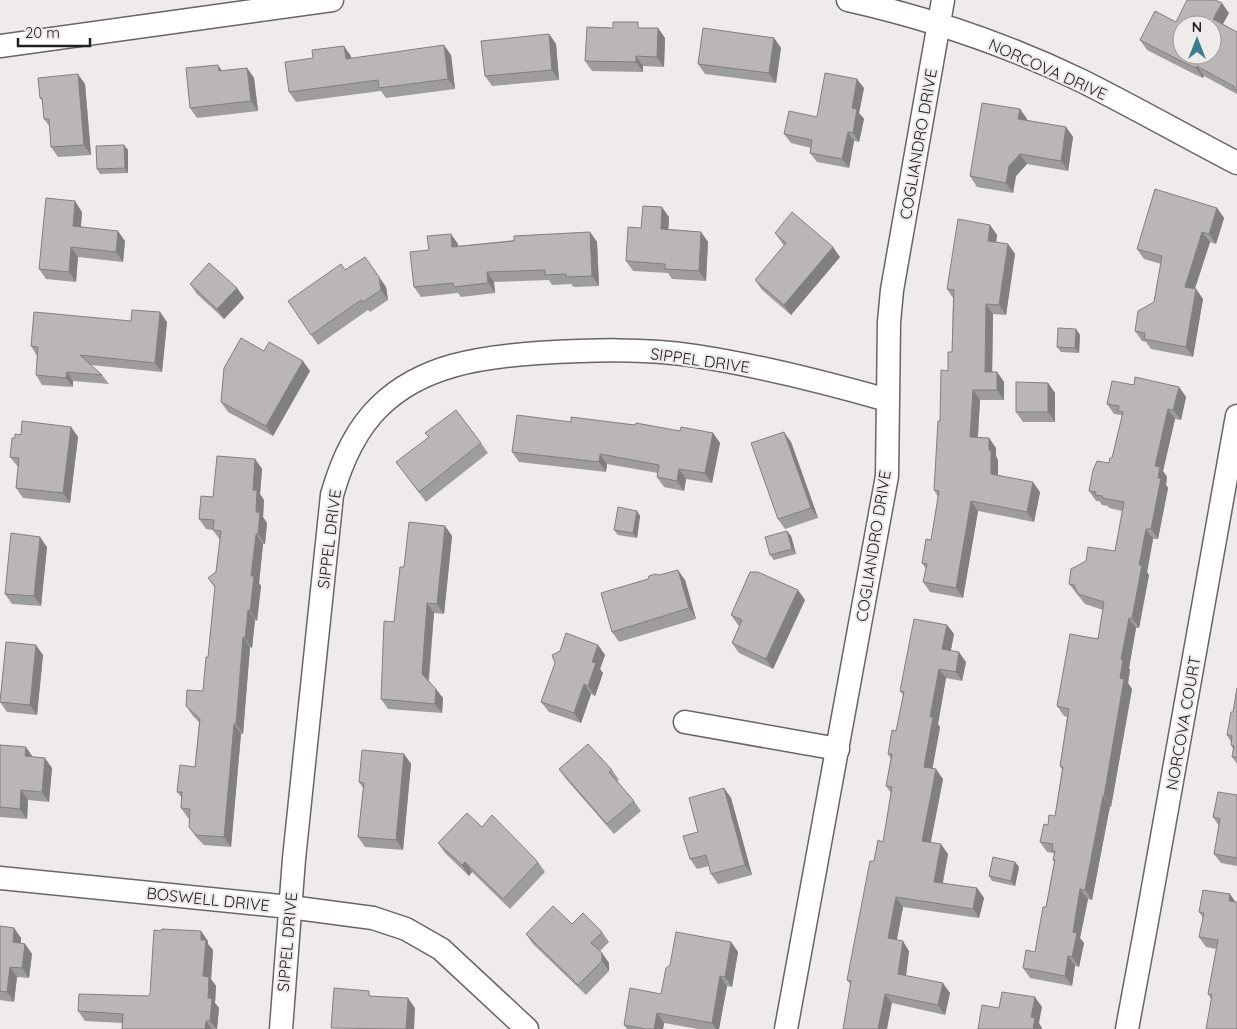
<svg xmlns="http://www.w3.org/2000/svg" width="1237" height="1029" font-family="Quicksand,sans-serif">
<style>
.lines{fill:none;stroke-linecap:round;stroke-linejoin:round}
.minor-casing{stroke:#696564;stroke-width:25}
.minor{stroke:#fff;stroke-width:22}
.wall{fill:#9f9d9c}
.shaded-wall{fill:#827f7f}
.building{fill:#b9b6b5;stroke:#827f7f;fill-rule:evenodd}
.labels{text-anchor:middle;stroke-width:4.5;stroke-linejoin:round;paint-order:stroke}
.street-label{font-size:16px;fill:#222020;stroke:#efebea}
</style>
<rect width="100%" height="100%" fill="#efebea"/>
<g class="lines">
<defs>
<g id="minor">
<path d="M848 0C928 18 1008 45 1082 81 1134 107 1185 136 1237 163"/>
<polyline points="0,46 332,0"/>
<polyline points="685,722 838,749"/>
<polyline points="0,878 290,907 373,918 406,929 441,949 527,1029"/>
<path d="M281 1029 294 859 332 495C341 463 355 430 380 406 422 365 481 357 538 353 589 350 645 348 696 356 761 366 824 382 887 400"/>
<polyline points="786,1029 887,476 889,322 892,290 943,0"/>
<polyline points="1127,1029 1147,921 1237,416"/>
</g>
</defs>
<!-- minor casing -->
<use href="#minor" class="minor-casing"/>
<!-- minor -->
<use href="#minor" class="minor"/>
</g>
<!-- wall -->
<g class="wall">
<polygon points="1229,13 1223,24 1237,32 1237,94 1204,76 1203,78 1194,74 1147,50 1140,40 1176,22"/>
<polygon points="613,28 658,28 665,38 664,67 643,66 643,72 592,71 585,61"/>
<polygon points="549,34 556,44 559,80 492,86 485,76"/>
<polygon points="774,38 781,48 776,83 705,74 698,64"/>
<polygon points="451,55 455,89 386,98 381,91 296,102 289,92 351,56 351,58"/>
<polygon points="247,68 254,78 258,111 197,118 190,108 222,71"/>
<polygon points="85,84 91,155 58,157 51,147 50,127 44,119 43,102 40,98"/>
<polygon points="864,88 859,113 864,119 859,142 854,141 849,168 817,162 810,153 811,148 791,143 784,134 817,117"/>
<polygon points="1020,109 1027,119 1027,120 1066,127 1073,137 1068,171 1027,164 1016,176 1013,193 977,187 970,176"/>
<polygon points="124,145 128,150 128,173 100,174 97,169"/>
<polygon points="1217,208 1224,218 1216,244 1210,242 1195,289 1196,289 1203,299 1193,357 1151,349 1146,342 1142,341 1135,331 1154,302 1161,264 1144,259 1137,249"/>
<polygon points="82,212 81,227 125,241 123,262 78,257 76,282 46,279 39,269"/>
<polygon points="669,217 668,229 701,232 708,242 706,281 672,279 668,273 633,271 626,261 641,228"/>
<polygon points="990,225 997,235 996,242 1008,244 1015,254 1006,315 993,314 992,372 997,372 1004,382 1004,400 980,400 978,438 989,438 996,448 996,456 998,460 998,475 1040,492 1034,522 978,511 963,598 930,592 923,582 926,569 922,563 931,540 938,497 934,490 940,421 948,371 952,352 953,298 947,289"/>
<polygon points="590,232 597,242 599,286 574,287 571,284 552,285 549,280 494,282 495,293 461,297 458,293 421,297 414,287 429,250 458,244 458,246"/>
<polygon points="775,233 840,257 791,315 762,290 755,280 784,246 782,243"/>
<polygon points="365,257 386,287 388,300 370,312 368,310 318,345 288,301 345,270"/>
<polygon points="190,284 237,288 244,298 224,319 197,294"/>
<polygon points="131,321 167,322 162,372 91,365 102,375 109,384 73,381 73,387 42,385 36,375 37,356 31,346"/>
<polygon points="1076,329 1080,335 1079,353 1061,352 1057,347"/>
<polygon points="264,351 310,371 273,436 228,412 221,402"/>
<polygon points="1048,383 1055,393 1055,422 1023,422 1016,412"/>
<polygon points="1179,387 1186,397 1181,420 1175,419 1163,471 1167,477 1166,485 1168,488 1158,539 1153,539 1147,572 1149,575 1139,628 1136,628 1129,668 1130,670 1128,683 1132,689 1111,807 1110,806 1092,900 1088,899 1080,938 1084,943 1079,967 1075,966 1072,986 1030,978 1023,968 1035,952 1046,907 1054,862 1053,860 1054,854 1053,853 1047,852 1040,842 1048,825 1055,816 1062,770 1060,766 1067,717 1064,716 1057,706 1098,639 1103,610 1085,604 1069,584 1115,551 1122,511 1109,508 1108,506 1102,505 1099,501 1096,501 1089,491 1112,458 1122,416 1121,415 1114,414 1107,404"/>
<polygon points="571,422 680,431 713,433 720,443 712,483 686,479 684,491 664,487 657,477 658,473 607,464 606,472 519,462 512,452"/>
<polygon points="71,427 78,437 70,503 23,498 16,488 18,467 10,457 15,438 21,435"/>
<polygon points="791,442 818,518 785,529 778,519"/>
<polygon points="481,443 488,453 426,502 396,462"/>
<polygon points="255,459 262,469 260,494 264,500 263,517 267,523 265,544 263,544 259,583 261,586 257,621 255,620 252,648 250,647 243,734 241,734 231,847 204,845 196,837 189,827 189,818 188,818 181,808 182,798 177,792 195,767 199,722 193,716 186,706 203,691 208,657 215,588 208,578 216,572 220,540 213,530 206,529 199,519 213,497"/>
<polygon points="637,511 640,516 637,538 618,535 614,530"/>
<polygon points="445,526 452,536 444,614 434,613 429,681 443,698 442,713 388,709 381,699 404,567"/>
<polygon points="787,531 791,536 796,554 774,560 770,555"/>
<polygon points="47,547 41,606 12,604 5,594"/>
<polygon points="659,575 685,580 696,619 619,642 612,632"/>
<polygon points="805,600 773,669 739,653 732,643 740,626 738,625 731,615"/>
<polygon points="947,625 954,634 951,650 966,662 962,681 946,678 938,724 940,727 932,769 943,779 931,842 948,854 943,883 977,888 984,898 979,918 903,907 897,940 909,951 906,976 950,993 945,1015 892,1003 851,985 847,980 874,861 883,842 891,793 886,786 891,759 888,754 896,731 903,695 900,691"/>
<polygon points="598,645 605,655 600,669 603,673 595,696 591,694 581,723 549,712 541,702"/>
<polygon points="43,655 37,715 7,712 0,702"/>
<polygon points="1237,688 1237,764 1232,757 1233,749 1231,745 1231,742 1227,735 1233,712"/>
<polygon points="0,745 32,757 52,768 49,802 28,800 27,819 0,817"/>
<polygon points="404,754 411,764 403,850 365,847 358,837 363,788 359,782"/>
<polygon points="559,769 612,770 619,780 617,781 634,801 641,811 614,834 566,779"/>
<polygon points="724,788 731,798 752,875 718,884 711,874 709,866 697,869 690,859 698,832"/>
<polygon points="1237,795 1237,866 1221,863 1214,854 1219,826 1213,817"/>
<polygon points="482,827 538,862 545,872 510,909 472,872 469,876 445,853 438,843"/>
<polygon points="1015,862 1019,867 1015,886 992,881 989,876"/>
<polygon points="1230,894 1211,999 1208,994 1216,949 1206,947 1199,937 1203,918 1199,912"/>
<polygon points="572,924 602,932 609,942 600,951 609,963 609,971 586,995 533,944 526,934"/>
<polygon points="0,926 14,928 21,938 21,943 25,944 32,954 29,978 17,977 14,1002 0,1000"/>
<polygon points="208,941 208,944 213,950 211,979 216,986 215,1003 219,1008 217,1029 122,1029 123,1023 85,1021 78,1011 148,996"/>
<polygon points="731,942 738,952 732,987 727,986 719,1029 698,1029 664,1023 663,1029 627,1029 624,1025 661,994"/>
</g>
<!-- shaded-wall -->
<g class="shaded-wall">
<polygon points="1222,3 1229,13 1220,29 1213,19"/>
<polygon points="658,28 665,38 664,67 657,57"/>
<polygon points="549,34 556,44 559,80 552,70"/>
<polygon points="774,38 781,48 776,83 769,73"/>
<polygon points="444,45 451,55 455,89 448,79"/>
<polygon points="344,46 351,56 353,69 346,59"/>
<polygon points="636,56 643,66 643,72 636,62"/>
<polygon points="218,65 225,75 219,71"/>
<polygon points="1197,66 1204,76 1203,78 1196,68"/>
<polygon points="247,68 254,78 258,111 251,101"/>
<polygon points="78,74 85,84 91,155 84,145"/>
<polygon points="857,79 864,88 859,113 864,119 859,142 853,133 852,108"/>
<polygon points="1020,109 1027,119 1025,129 1018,119"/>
<polygon points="1066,127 1073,137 1068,171 1061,161"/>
<polygon points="848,132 854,141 849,168 842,159"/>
<polygon points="124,145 128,150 128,173 125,168"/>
<polygon points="1020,154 1027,164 1016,176 1013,193 1006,183 1009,166"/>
<polygon points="75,201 82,212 80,236 73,226"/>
<polygon points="662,207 669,217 668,239 661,229"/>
<polygon points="1217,208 1224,218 1216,244 1209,234"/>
<polygon points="990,225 997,235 995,251 988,241"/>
<polygon points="118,231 125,241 123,262 116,252"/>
<polygon points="590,232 597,242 599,286 592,276"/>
<polygon points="701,232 708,242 706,281 699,271"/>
<polygon points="1202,232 1210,242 1192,297 1185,287"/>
<polygon points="451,234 458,244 459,257 452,247"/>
<polygon points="1008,244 1015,254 1006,315 999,305"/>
<polygon points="71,247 78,257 76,282 69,272"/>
<polygon points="833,247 840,257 791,315 784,305"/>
<polygon points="487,272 494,282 495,293 488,283"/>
<polygon points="379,277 386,287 388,300 381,290"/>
<polygon points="237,288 244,298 224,319 217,309"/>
<polygon points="1196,289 1203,299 1193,357 1186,347"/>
<polygon points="986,304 993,314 992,382 985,372"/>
<polygon points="160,312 167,322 162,372 155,363"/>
<polygon points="1076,329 1080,335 1079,353 1075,348"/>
<polygon points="303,361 310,371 273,436 266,426"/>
<polygon points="67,372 73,381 73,387 66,378"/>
<polygon points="997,372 1004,382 1004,400 997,390"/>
<polygon points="1048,383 1055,393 1055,422 1048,412"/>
<polygon points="1179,387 1186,397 1181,420 1173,410"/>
<polygon points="973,390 980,400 977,447 970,437"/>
<polygon points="1168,409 1175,419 1163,471 1167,477 1166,485 1168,488 1158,539 1151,529 1158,478 1155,466"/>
<polygon points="71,427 78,437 70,503 63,493"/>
<polygon points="784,432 791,442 818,518 811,508"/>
<polygon points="713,433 720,443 712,483 705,473"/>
<polygon points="989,438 996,448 996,456 998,460 998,484 991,474 989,450"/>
<polygon points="600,454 607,464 606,472 599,462"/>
<polygon points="255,459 262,469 260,494 264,500 263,517 267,523 265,544 258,534 253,490"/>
<polygon points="679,469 686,479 684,491 677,481"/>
<polygon points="1033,482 1040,492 1034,522 1027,512"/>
<polygon points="971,501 978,511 963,598 956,588"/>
<polygon points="637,511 640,516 637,538 633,533"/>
<polygon points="445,526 452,536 444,614 437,604"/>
<polygon points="1146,529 1153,539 1147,572 1149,575 1139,628 1132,618 1139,565"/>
<polygon points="787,531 791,536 796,554 792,549"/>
<polygon points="256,534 263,544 259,583 261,586 257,621 250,611 251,576"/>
<polygon points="40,537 47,547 41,606 34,596"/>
<polygon points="678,570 685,580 696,619 689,608"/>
<polygon points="798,590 805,600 773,669 766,659"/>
<polygon points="427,603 434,613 428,683 422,674"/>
<polygon points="248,610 255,620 252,648 245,638"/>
<polygon points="1129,618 1136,628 1129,668 1130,670 1128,683 1132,689 1111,807 1104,796 1120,678 1121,659"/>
<polygon points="947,625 954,634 949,659 942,649"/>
<polygon points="243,637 250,647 243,734 236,724"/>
<polygon points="36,645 43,655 37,715 30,705"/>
<polygon points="598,645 605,655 600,669 603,673 595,696 588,686 592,662"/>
<polygon points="959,652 966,662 962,681 956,672"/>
<polygon points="939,669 946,678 938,724 940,727 931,777 924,767 930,717"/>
<polygon points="584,684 591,694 581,723 574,713"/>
<polygon points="436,689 443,698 442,713 435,704"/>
<polygon points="234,724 241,734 231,847 224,837"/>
<polygon points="26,747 33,757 25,756"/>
<polygon points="404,754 411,764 403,850 396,840"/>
<polygon points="45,758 52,768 49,802 42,792"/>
<polygon points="936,769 943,779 929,850 922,841"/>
<polygon points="724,788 731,798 752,875 745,865"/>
<polygon points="21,790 28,800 27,819 20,809"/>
<polygon points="1103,796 1110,806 1092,900 1085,890"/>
<polygon points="941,844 948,854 941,891 934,882"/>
<polygon points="465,862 472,872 469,876 462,865"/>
<polygon points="1015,862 1019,867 1015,886 1011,881"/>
<polygon points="977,888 984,898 979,918 973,909"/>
<polygon points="1080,889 1088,899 1080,938 1084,943 1079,967 1072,957 1073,932"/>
<polygon points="1230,894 1237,904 1229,901"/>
<polygon points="896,897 903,907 895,948 888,938"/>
<polygon points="14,928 21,938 20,952 13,942"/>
<polygon points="201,931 208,941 208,944 213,950 211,979 216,986 215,1003 219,1008 217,1029 216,1029 210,1021 208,998 203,976 201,940"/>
<polygon points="903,941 909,951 905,984 898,974"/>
<polygon points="731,942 738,952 732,987 725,977"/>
<polygon points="25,944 32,954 29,978 22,968"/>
<polygon points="602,953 609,963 609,971 602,961"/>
<polygon points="1068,956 1075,966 1072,986 1065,976"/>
<polygon points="10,967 17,977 14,1002 7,992"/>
<polygon points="720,976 727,986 719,1029 716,1029 712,1023"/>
<polygon points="943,983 950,993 945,1015 938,1005"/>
<polygon points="885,994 892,1003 887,1029 878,1029"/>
<polygon points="1035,997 1042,1007 1039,1023 1042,1028 1042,1029 1033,1029 1031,1017"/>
<polygon points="408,998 415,1008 414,1029 406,1029"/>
<polygon points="657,1013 664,1023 663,1029 654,1029"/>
<polygon points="206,1021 212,1029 205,1029"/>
</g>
<!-- building -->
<g class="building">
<path d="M1187 0H1215L1222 3 1213 19 1237 32V90L1234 89 1235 87 1197 66 1196 68 1187 64 1140 40 1155 11 1176 22ZM1182 25H1212V55H1182Z"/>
<polygon points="613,22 638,22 638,28 658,28 657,57 636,56 636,62 585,61 587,27 613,28"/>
<polygon points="703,28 774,38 769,73 698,64"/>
<polygon points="549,34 552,70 485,76 481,41"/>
<polygon points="444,45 448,79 379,88 378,80 289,92 285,62 313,58 312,50 344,46 346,59"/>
<polygon points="218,65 219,71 247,68 251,101 190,108 186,68"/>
<polygon points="825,73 857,79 852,108 857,109 853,133 848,132 842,159 810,153 812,140 784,134 789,111 817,117"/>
<polygon points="78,74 84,145 51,147 49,119 44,119 42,98 40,98 38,78"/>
<polygon points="982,103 1020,109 1018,119 1066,127 1061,161 1020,154 1009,166 1006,183 970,176"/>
<polygon points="124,145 125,168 97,169 96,146"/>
<polygon points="1155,189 1217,208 1209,234 1202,232 1185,287 1196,289 1186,347 1144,339 1145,333 1135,331 1138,311 1154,302 1162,256 1137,249"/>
<polygon points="46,198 75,201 73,226 118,231 116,252 71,247 69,272 39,269"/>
<polygon points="643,206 662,207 661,229 701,232 699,271 665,269 665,264 626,261 628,227 641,228"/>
<polygon points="792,212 833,247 784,305 755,280 786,243 775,233"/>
<polygon points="958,219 990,225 988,241 1008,244 999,305 986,304 985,372 997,372 997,390 973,390 970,437 989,438 989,450 991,450 991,474 1033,482 1027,512 971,501 956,588 923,582 927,564 922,563 926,539 931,540 939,491 934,490 938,421 940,421 941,370 948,371 948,352 952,352 954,290 947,289"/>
<polygon points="590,232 592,276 566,277 566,274 545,275 545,270 487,272 488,283 454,287 453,283 414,287 410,252 429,250 427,236 451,234 452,247 514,241 514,236"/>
<polygon points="365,257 379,277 381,290 363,302 361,300 311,335 288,301 341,264 345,270"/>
<polygon points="209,263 237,288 217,309 190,284"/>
<polygon points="132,310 160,312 155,363 80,355 102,375 67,372 66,378 36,375 38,347 31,346 34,312 131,321"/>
<polygon points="1058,328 1076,329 1075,348 1057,347"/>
<polygon points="241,338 264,351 269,342 303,361 266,426 221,402 224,368"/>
<polygon points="1135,377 1179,387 1173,410 1168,409 1155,466 1160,467 1158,478 1161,478 1151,529 1146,529 1139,565 1142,565 1132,618 1129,618 1121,659 1123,660 1120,678 1124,679 1104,796 1103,796 1085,890 1080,889 1073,932 1077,933 1072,957 1068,956 1065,976 1023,968 1026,950 1035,952 1043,907 1046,907 1055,860 1053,860 1055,851 1052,851 1053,844 1040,842 1044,824 1048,825 1049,815 1055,816 1063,767 1060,766 1069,709 1057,706 1070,634 1098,639 1104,602 1078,594 1074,585 1069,584 1071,569 1086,561 1088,547 1115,551 1124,502 1102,498 1103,496 1095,495 1096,492 1089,491 1093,470 1097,461 1109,463 1110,458 1112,458 1123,412 1118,411 1119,406 1107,404 1112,381 1134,385"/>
<polygon points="1016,382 1048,383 1048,412 1016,412"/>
<polygon points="456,410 481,443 419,492 396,462 429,437 425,433"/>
<polygon points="517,415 571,422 571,417 635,425 636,423 680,431 681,427 713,433 705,473 679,469 677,481 657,477 659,465 600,454 599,462 512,452"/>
<polygon points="22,421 71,427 63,493 16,488 19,458 10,457 12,438 15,438 15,434 21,435"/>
<polygon points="784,432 811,508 778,519 751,443"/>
<polygon points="217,456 255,459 253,490 257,490 256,512 260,512 258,534 256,534 251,576 254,576 250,611 248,610 245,638 243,637 236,724 234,724 224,837 196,835 189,827 190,809 181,808 182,792 177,792 180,765 195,767 200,719 186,706 187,690 203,691 206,657 208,657 215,586 208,578 216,572 221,531 213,530 214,520 199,519 201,496 213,497"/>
<polygon points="618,507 637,511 633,533 614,530"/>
<polygon points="409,522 445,526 437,604 427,603 422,674 436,689 435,704 381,699 384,621 394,622 400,567 404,567"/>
<polygon points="787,531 792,549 770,555 765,537"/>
<polygon points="11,533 40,537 34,596 5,594"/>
<polygon points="678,570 689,608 612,632 601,593 648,579 649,576 656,574 659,575"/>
<polygon points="750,572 758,572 798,590 766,659 732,643 742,620 731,615"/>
<polygon points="914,619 947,625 942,649 959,652 956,672 939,669 930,717 933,717 924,767 936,769 922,841 941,844 934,882 977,888 973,909 896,897 888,938 903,941 898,974 943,983 938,1005 885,994 878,1029 843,1029 851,981 847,980 870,861 874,861 878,840 883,842 892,787 886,786 892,754 888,754 892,730 896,731 904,692 900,691"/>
<polygon points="566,633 598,645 592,662 596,663 588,686 584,684 574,713 541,702 555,663 552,655 560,651"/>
<polygon points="6,642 36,645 30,705 0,702"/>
<polygon points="1237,688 1237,757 1232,757 1234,746 1231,745 1232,736 1227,735 1231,712 1233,712"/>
<polygon points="588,744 612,770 609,772 634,801 607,824 559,769"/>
<polygon points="0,745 26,747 25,756 45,758 42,792 21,790 20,809 0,807"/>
<polygon points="362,750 404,754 396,840 358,837 364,783 359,782"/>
<polygon points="724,788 745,865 711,874 706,855 690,859 683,836 698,832 689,798"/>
<polygon points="1218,792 1237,795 1237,858 1214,854 1220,819 1213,817"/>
<polygon points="467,813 482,827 492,815 538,862 503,899 465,862 462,865 438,843"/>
<polygon points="993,857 1015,862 1011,881 989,876"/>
<polygon points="1203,890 1230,894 1229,901 1237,902 1237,1029 1206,1029 1212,995 1208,994 1218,940 1199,937 1204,913 1199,912"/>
<polygon points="553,906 572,924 583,913 602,932 591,943 602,953 602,961 578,985 526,934"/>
<polygon points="0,926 14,928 13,942 25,944 22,968 10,967 7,992 0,991"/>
<polygon points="162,929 201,931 201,940 206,940 203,976 209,977 208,998 212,998 210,1021 206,1021 205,1029 122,1029 123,1014 78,1011 79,994 148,996 150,994 154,930 161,931"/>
<polygon points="676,932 731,942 725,977 720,976 712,1023 657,1013 654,1029 646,1029 624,1025 630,988 661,994 666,968 670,965"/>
<polygon points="334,988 369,991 369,996 408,998 406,1029 331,1028"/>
<polygon points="1002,992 1035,997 1031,1017 1035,1018 1033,1029 978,1029 982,1005 999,1008"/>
</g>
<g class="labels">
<!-- street labels -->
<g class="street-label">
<text transform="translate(1048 69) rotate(24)" y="6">NORCOVA DRIVE</text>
<text transform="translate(918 144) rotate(-80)" y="6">COGLIANDRO DRIVE</text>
<text transform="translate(700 360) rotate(8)" y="6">SIPPEL DRIVE</text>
<text transform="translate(329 539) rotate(-83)" y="6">SIPPEL DRIVE</text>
<text transform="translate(873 546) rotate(-81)" y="6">COGLIANDRO DRIVE</text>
<text transform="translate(1183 723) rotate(-80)" y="6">NORCOVA COURT</text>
<text transform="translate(208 899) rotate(6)" y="6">BOSWELL DRIVE</text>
<text transform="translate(287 942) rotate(-85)" y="6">SIPPEL DRIVE</text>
</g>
</g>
<!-- north arrow -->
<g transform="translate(1197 40)"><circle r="24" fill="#efebea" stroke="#9d9a99"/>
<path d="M0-4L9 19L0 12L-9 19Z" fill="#3a7c8d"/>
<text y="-8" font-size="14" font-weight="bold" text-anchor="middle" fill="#222020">N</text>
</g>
<!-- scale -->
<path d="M18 38v8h72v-8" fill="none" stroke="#222020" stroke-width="2.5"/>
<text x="25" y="38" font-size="15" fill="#222020" stroke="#efebea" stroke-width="4" paint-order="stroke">20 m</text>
</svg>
